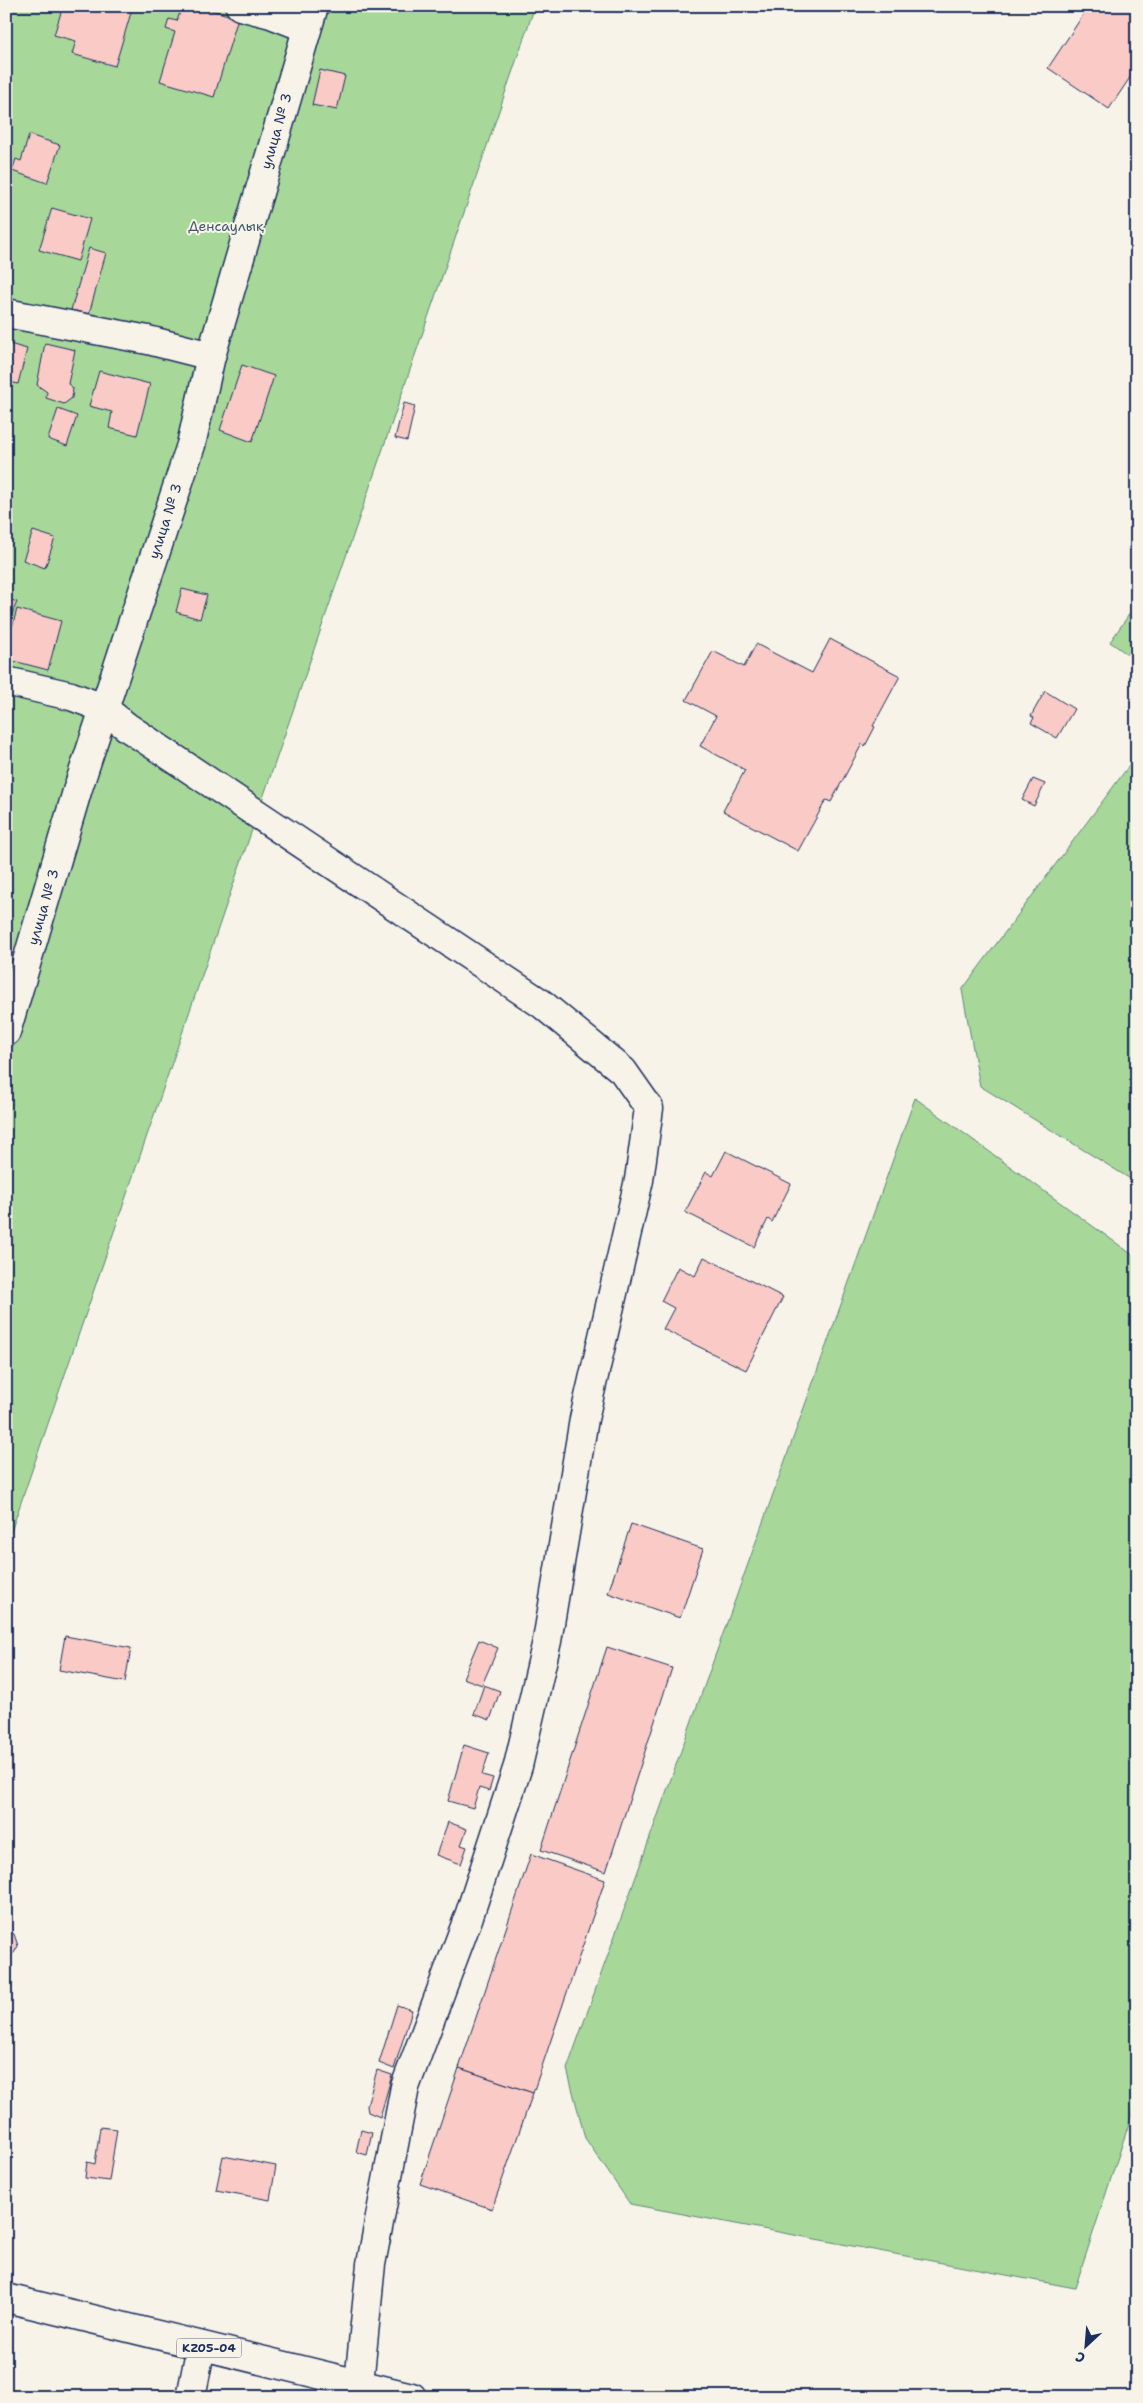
<svg xmlns="http://www.w3.org/2000/svg" width="1143" height="2403" font-family="'Shantell Sans',sans-serif">
<style>
.green{fill:#a7d899;stroke:#61847c}
.building{fill:#facac6;stroke:#1b2f5e}
.lines{fill:none;stroke-linecap:round;stroke-linejoin:round}
.minor-casing{stroke:#1b2f5e;stroke-width:31}
.major-casing{stroke:#1b2f5e;stroke-width:31}
.minor{stroke:#f7f3e8;stroke-width:28}
.major{stroke:#f7f3e8;stroke-width:28}
.labels{text-anchor:middle;stroke-width:4;stroke-linejoin:round;paint-order:stroke}
.shield{fill:#f7f3e8;stroke:#5d6a87;stroke-width:1}
.shield-label{font-size:12px;font-weight:bold;fill:#1b2f5e}
.street-label{font-size:14px;fill:#1b2f5e;stroke:#f7f3e8}
.park-label{font-size:14px;fill:#3e596d;stroke:#f7f3e8}
</style>
<rect width="100%" height="100%" fill="#f7f3e8"/>
<filter id="ink" filterUnits="userSpaceOnUse"><feTurbulence type="fractalNoise" baseFrequency=".02" numOctaves="2"/><feDisplacementMap in="SourceGraphic" scale="10" xChannelSelector="R" yChannelSelector="G"/><feConvolveMatrix kernelMatrix="1 2 1 2 8 2 1 2 1" color-interpolation-filters="sRGB"/></filter>
<g filter="url(#ink)">
<!-- green -->
<g class="green">
<polygon points="6,6 535,6 6,1546"/>
<polygon points="1137,603 1137,661 1110,642"/>
<polygon points="1137,755 1137,1183 980,1086 962,990"/>
<polygon points="915,1098 1137,1258 1137,2099 1075,2288 630,2204 585,2138 567,2069"/>
</g>
<!-- building -->
<g class="building">
<polygon points="63,6 133,6 115,66 72,54 76,41 54,35"/>
<polygon points="182,6 198,6 238,18 214,97 160,81 175,32 166,29 169,19 177,21"/>
<polygon points="1089,6 1137,6 1137,67 1109,109 1048,68"/>
<polygon points="320,70 345,76 337,110 312,105"/>
<polygon points="29,135 60,145 47,183 12,171 16,159 21,161"/>
<polygon points="52,208 90,219 78,261 39,250"/>
<polygon points="89,248 106,253 89,314 71,310"/>
<polygon points="6,343 27,349 18,384 6,381"/>
<polygon points="45,343 75,350 68,384 73,388 72,398 64,404 46,398 47,392 37,385"/>
<polygon points="242,365 274,376 252,442 220,430"/>
<polygon points="99,371 150,384 137,435 109,428 112,412 89,406"/>
<polygon points="404,403 415,406 407,441 395,438"/>
<polygon points="58,409 77,416 67,446 48,439"/>
<polygon points="33,531 55,538 45,568 23,560"/>
<polygon points="182,589 207,595 200,619 176,612"/>
<polygon points="6,598 17,602 7,625 6,624"/>
<polygon points="17,609 61,621 48,670 6,659 6,650"/>
<polygon points="830,639 900,676 873,726 875,727 865,746 862,744 831,802 826,800 798,851 723,811 745,770 700,746 716,716 686,700 713,651 744,667 756,644 812,673"/>
<polygon points="1045,691 1074,709 1057,738 1031,723 1034,718 1031,716"/>
<polygon points="1033,779 1045,784 1034,806 1022,800"/>
<polygon points="726,1151 791,1184 772,1222 768,1219 754,1247 685,1212 706,1172 713,1176"/>
<polygon points="704,1257 783,1297 746,1370 663,1329 674,1308 661,1301 678,1267 695,1276"/>
<polygon points="631,1524 703,1549 680,1618 608,1593"/>
<polygon points="65,1636 131,1648 125,1682 59,1670"/>
<polygon points="479,1640 498,1648 482,1685 463,1678"/>
<polygon points="607,1647 672,1668 606,1872 541,1850"/>
<polygon points="484,1685 500,1691 490,1720 474,1714"/>
<polygon points="464,1745 489,1753 482,1775 493,1778 489,1791 479,1788 473,1808 448,1801"/>
<polygon points="448,1822 467,1829 461,1845 467,1847 461,1864 436,1855"/>
<polygon points="531,1854 605,1880 533,2093 459,2068"/>
<polygon points="6,1931 14,1934 18,1946 14,1953 6,1957"/>
<polygon points="397,2005 412,2010 394,2069 379,2063"/>
<polygon points="459,2068 533,2093 492,2209 420,2184"/>
<polygon points="377,2070 392,2075 380,2117 368,2112 367,2106"/>
<polygon points="100,2127 117,2129 109,2181 85,2178 87,2162 95,2164"/>
<polygon points="361,2130 372,2133 367,2155 356,2152"/>
<polygon points="223,2156 276,2166 270,2200 216,2190"/>
</g>
<g class="lines">
<defs>
<g id="minor">
<polyline points="240,6 271,14 307,28"/>
<polyline points="6,313 148,340 211,356"/>
<polyline points="6,681 71,696 103,708 127,727 542,1004 623,1071 649,1108 639,1180 584,1419 547,1641 518,1766 469,1916 405,2087 371,2264 359,2383"/>
<polyline points="6,1032 78,788 191,445 211,356 314,6"/>
<polyline points="191,2397 201,2346"/>
</g>
<polyline id="major" points="6,2298 412,2397"/>
</defs>
<!-- minor casing -->
<use href="#minor" class="minor-casing"/>
<!-- major casing -->
<use href="#major" class="major-casing"/>
<!-- minor -->
<use href="#minor" class="minor"/>
<!-- major -->
<use href="#major" class="major"/>
</g>
</g>
<g class="labels">
<!-- shield labels -->
<rect class="shield" x="176.5" y="2338.5" width="65" height="19" rx="4"/>
<g class="shield-label">
<text x="209" y="2352">KZ05-04</text>
</g>
<!-- street labels -->
<g class="street-label">
<text transform="translate(276 131) rotate(-74)" y="5">улица № 3</text>
<text transform="translate(165 521) rotate(-72)" y="5">улица № 3</text>
<text transform="translate(43 907) rotate(-74)" y="5">улица № 3</text>
</g>
<!-- park labels -->
<g class="park-label">
<text x="226" y="231">Денсаулық</text>
</g>
</g>
<!-- margin -->
<rect width="1143" height="2403" fill="none" stroke="#f7f3e8" stroke-width="25"/>
<rect x="12" y="12" width="1118" height="2378" fill="none" stroke="#1b2f5e" stroke-width="2" filter="url(#ink)"/>
<!-- north arrow -->
<g transform="translate(1086 2346) rotate(206)" stroke="#f7f3e8" stroke-width="4" paint-order="stroke">
<path d="M0-4L9 19L0 12L-9 19Z" fill="#1b2f5e"/>
<text y="-8" font-size="14" font-weight="bold" text-anchor="middle" fill="#1b2f5e">С</text>
</g>
</svg>
